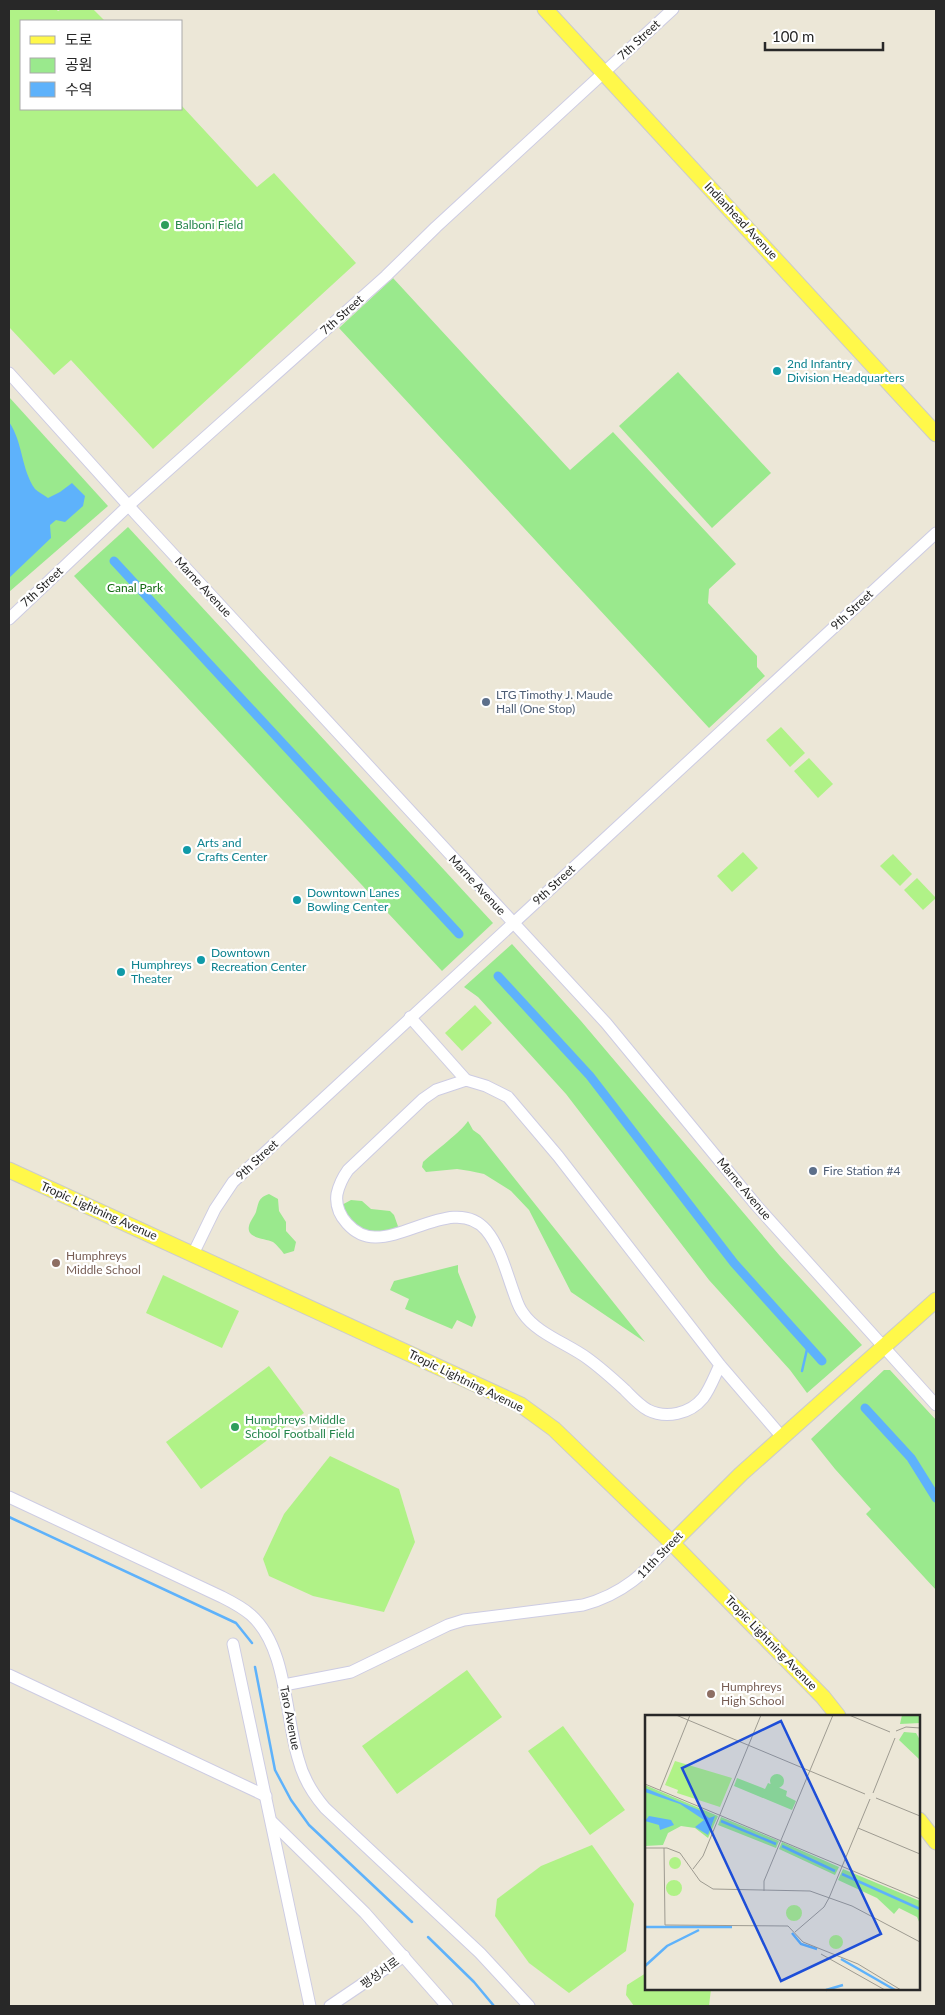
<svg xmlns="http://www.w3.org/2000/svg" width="945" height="2015" font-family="Lato,'Noto Sans KR',sans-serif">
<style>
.green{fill:#9ae98d}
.pitch{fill:#b0f287}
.water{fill:#5eb2fb}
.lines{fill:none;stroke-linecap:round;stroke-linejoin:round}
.stream{stroke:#5eb2fb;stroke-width:2.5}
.canal{stroke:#5eb2fb;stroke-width:9}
.minor-casing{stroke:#cdcce3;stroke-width:13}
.major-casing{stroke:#cbcbcb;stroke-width:17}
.minor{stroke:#fff;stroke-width:11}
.major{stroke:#fff84a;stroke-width:15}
.leisure-dot{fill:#2e9e5b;stroke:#fff;stroke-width:2}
.culture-dot{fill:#0f9aa8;stroke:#fff;stroke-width:2}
.service-dot{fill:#5c6f8a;stroke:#fff;stroke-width:2}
.education-dot{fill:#8d6e63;stroke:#fff;stroke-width:2}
.labels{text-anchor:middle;stroke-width:4.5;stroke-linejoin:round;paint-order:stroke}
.street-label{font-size:12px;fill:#282828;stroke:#fff}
.leisure-label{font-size:12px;fill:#27864d;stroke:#fff;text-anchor:start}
.culture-label{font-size:12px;fill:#0d838f;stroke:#fff;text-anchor:start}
.park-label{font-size:12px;fill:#136b12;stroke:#fff}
.service-label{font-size:12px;fill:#4e5e75;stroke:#fff;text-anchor:start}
.education-label{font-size:12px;fill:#785e54;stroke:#fff;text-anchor:start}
.inset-river{fill:none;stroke:#5eb2fb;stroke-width:2.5}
.inset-road{fill:none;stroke:#9e9b91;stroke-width:1}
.view{fill:#1d4ed8;fill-opacity:0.15;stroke:#1d4ed8;stroke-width:2.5}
.inset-edge{fill:none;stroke:#282828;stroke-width:2.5}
</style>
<rect width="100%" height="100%" fill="#ece7d7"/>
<!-- green -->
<g class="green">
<polygon points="393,278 570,470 613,432 736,564 709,589 708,603 757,656 757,667 765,676 709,728 339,328"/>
<polygon points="678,372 771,473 712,528 619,426"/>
<polygon points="9,397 108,506 9,592"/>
<polygon points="128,527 493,923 442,971 74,576"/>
<polygon points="512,944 581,1021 780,1256 862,1345 807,1393 790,1370 709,1280 566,1094 478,997 464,987"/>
<path d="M468 1121 473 1130 480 1135 645 1342 571 1292 529 1210 511 1191 484 1174 470 1171 457 1169 426 1172 422 1167 423 1162C434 1152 462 1131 468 1121Z"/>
<path d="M269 1194 278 1199 279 1211 286 1222V1231L296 1242 294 1251 284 1254C281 1250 277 1245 273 1242 265 1238 246 1239 249 1226 250 1221 254 1217 256 1212 259 1202 258 1198 269 1194Z"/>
<polygon points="351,1200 362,1201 371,1209 390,1211 394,1215 400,1232 365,1236 338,1207"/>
<polygon points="458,1265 458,1272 476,1317 472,1327 457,1320 452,1329 405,1309 409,1299 390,1290 394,1281"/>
<polygon points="884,1370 890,1370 936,1420 936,1590 866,1514 871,1509 835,1469 811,1439"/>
</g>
<!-- pitch -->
<g class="pitch">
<polygon points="9,9 56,9 58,11 62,9 93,9 105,21 21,21 21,109 181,109 181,105 257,187 274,173 356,263 153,449 71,360 54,375 9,327"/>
<polygon points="781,727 805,753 790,767 766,740"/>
<polygon points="809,758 833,784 818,798 794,771"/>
<polygon points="743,852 758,868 732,892 717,876"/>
<polygon points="893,854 912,874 900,886 880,866"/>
<polygon points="917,878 936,898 923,910 904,890"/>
<polygon points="475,1005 492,1023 462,1051 445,1033"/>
<polygon points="163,1275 239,1311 222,1348 146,1313"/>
<polygon points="269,1366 304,1413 201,1489 166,1442"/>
<polygon points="330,1456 399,1489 415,1542 384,1612 313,1596 269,1576 263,1559 284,1514"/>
<polygon points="467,1670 502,1717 397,1794 362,1746"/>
<polygon points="563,1726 625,1810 590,1835 528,1751"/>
<polygon points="592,1845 634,1904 626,1951 569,1993 529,1963 495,1916 497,1899 541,1866"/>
<polygon points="646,1973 646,1989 711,1989 709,2006 634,2006 626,1995 627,1985"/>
</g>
<!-- water -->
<path class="water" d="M9 422C23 442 21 469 35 489 38 492 44 495 48 498L60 492 72 483 85 496 83 506 65 522 56 520 50 525 51 538 9 578Z"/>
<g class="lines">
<!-- stream -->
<g class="stream">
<polyline points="802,1371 808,1345"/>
<polyline points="9,1517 236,1623 252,1643"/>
<polyline points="255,1667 275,1770 291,1800 309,1825 412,1922"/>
<polyline points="428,1937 474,1982 494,2006"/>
</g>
<!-- canal -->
<g class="canal">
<polyline points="114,561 459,934"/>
<polyline points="498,976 590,1076 734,1263 822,1361"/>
<polyline points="865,1408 911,1458 936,1498"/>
</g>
<defs>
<g id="minor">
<polyline points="9,373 136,514 606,1023 756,1205 936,1405"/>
<polyline points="9,619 128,506 386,276 436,227 673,9"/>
<polyline points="410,1017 466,1080"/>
<polyline points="193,1254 215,1209 233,1182 936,533"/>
<path d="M720 1365C715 1375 710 1389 703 1398 690 1414 666 1419 648 1410 639 1405 632 1397 625 1390 613 1379 601 1368 587 1358 568 1344 536 1333 523 1313 519 1308 517 1302 515 1296 507 1275 501 1248 486 1230 458 1197 409 1238 375 1237 354 1237 334 1215 337 1194 339 1185 343 1177 348 1170L423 1099 436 1090 466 1080 486 1086 508 1097 558 1156 720 1365 782 1437"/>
<path d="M9 1497 222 1597C232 1602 242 1607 251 1615 287 1647 285 1715 298 1758 303 1778 312 1793 325 1808L480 1953 529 2006"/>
<polyline points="233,1644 310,2006"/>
<polyline points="9,1675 266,1796"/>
<path d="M284 1685 351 1672 448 1625 464 1620 583 1605C624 1594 644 1573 672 1543"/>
<polyline points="272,1822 365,1913 447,2006"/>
<polyline points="330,2006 404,1956"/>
</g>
<g id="major">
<polyline points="545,9 936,434"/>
<polyline points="9,1170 521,1405 554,1429 672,1543 823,1697 838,1716"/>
<polyline points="672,1543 741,1474 936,1300"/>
<polyline points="919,1820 936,1842"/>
</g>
</defs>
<!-- minor casing -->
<use href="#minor" class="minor-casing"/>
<!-- major casing -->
<use href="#major" class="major-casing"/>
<!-- minor -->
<use href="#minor" class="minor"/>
<!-- major -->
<use href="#major" class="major"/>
</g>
<!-- markers -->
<g class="leisure-dot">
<circle cx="165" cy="225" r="5"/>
<circle cx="235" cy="1427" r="5"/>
</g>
<g class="culture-dot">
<circle cx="777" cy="371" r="5"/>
<circle cx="187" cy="850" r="5"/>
<circle cx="297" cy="900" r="5"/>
<circle cx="201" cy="960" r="5"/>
<circle cx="121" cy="972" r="5"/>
</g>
<g class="service-dot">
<circle cx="486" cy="702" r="5"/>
<circle cx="813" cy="1171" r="5"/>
</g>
<g class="education-dot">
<circle cx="56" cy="1263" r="5"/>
<circle cx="711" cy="1694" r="5"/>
</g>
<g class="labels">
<!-- street labels -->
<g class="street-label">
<text transform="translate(639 40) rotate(-43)" y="4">7th Street</text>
<text transform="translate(741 221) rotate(47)" y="4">Indianhead Avenue</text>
<text transform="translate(342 315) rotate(-42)" y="4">7th Street</text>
<text transform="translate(42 587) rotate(-43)" y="4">7th Street</text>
<text transform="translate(203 587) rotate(47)" y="4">Marne Avenue</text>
<text transform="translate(852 610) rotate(-43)" y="4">9th Street</text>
<text transform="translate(477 885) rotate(47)" y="4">Marne Avenue</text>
<text transform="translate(554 885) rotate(-43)" y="4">9th Street</text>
<text transform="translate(257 1160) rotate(-43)" y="4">9th Street</text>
<text transform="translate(744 1189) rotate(50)" y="4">Marne Avenue</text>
<text transform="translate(99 1211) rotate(24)" y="4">Tropic Lightning Avenue</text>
<text transform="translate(466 1381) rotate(26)" y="4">Tropic Lightning Avenue</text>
<text transform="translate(660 1555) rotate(-46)" y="4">11th Street</text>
<text transform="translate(771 1643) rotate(46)" y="4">Tropic Lightning Avenue</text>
<text transform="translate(290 1718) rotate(79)" y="4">Taro Avenue</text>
<text transform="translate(380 1973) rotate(-36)" y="4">팽성서로</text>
</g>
<!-- leisure labels -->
<g class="leisure-label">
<text x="175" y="229">Balboni Field</text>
<text x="245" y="1424">Humphreys Middle<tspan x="245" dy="14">School Football Field</tspan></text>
</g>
<!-- culture labels -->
<g class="culture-label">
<text x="787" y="368">2nd Infantry<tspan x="787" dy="14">Division Headquarters</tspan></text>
<text x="197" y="847">Arts and<tspan x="197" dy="14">Crafts Center</tspan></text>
<text x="307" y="897">Downtown Lanes<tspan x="307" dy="14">Bowling Center</tspan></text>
<text x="211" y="957">Downtown<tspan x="211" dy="14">Recreation Center</tspan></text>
<text x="131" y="969">Humphreys<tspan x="131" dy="14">Theater</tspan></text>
</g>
<!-- park labels -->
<g class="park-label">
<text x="135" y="592">Canal Park</text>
</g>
<!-- service labels -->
<g class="service-label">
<text x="496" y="699">LTG Timothy J. Maude<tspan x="496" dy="14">Hall (One Stop)</tspan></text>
<text x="823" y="1175">Fire Station #4</text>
</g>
<!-- education labels -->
<g class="education-label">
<text x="66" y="1260">Humphreys<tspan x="66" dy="14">Middle School</tspan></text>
<text x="721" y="1691">Humphreys<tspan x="721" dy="14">High School</tspan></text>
</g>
</g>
<!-- overview -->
<g transform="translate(645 1715)">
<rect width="275" height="275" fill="#ece7d7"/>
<path d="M257 0H275V8L255 9ZM259 17 271 18 275 25V45L254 25ZM125 66a7 7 0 1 1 14 0a7 7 0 1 1-14 0ZM92 63 120 74 123 68 142 76 141 81 151 86 147 95 89 71ZM0 70 73 101 63 123 50 113 36 111 23 118 18 130 0 131ZM76 102 134 126 131 133 73 110ZM137 127 194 152 190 160 134 134ZM198 154 275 186V209L272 202 254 193 249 199 232 183 193 165Z" fill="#9ae98d"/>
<path d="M30 46 87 63 75 92 32 78 33 75 20 70ZM24 148a6 6 0 1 1 12 0a6 6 0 1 1-12 0ZM21 173a8 8 0 1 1 16 0a8 8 0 1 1-16 0ZM141 198a8 8 0 1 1 16 0a8 8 0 1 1-16 0ZM184 227a7 7 0 1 1 14 0a7 7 0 1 1-14 0Z" fill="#b0f287"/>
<path d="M0 73 54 95 64 103 70 101 63 120 50 112 59 105 35 89 0 77ZM4 101 26 105 29 110 15 115 14 110 0 106Z" fill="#5eb2fb"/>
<path class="inset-river" d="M76 106 131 129M137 131 190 156M197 159 275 194M0 212H87M147 218 156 229 172 234M196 244 250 275M0 251 22 231 54 215M181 275 198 270"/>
<path class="inset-road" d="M31 0 220 79M204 0 245 17M251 16 261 12 275 13M0 69 275 184M15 75 45 0M228 78 250 23M231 83 275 101M213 113 275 139M0 133H22L35 138 55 166 68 174 165 176 207 191 275 227M19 133 20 210 143 211 158 227 213 249 256 275M48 154 58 141 116 0M119 176V166L188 0M184 183 225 84M150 217 179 192 184 183M176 239 240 275"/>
<path class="view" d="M136 6 236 219 136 266 37 53Z"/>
<rect width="275" height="275" class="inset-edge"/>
</g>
<!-- border -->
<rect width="945" height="2015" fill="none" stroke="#282828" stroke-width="20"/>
<!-- legend -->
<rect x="20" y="20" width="162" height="90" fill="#ffffff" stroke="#a9a9a9"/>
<rect x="30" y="36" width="25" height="8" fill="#fff84a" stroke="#a9a9a9"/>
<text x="65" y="45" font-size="15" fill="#282828">도로</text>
<rect x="30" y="58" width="25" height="15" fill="#9ae98d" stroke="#a9a9a9"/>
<text x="65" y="70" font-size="15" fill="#282828">공원</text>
<rect x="30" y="82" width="25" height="15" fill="#5eb2fb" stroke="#a9a9a9"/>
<text x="65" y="95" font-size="15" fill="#282828">수역</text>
<!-- scale -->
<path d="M765 42v8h118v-8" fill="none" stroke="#282828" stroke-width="2.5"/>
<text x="772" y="42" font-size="15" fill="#282828" stroke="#ffffff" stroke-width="4" paint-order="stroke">100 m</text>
</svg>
